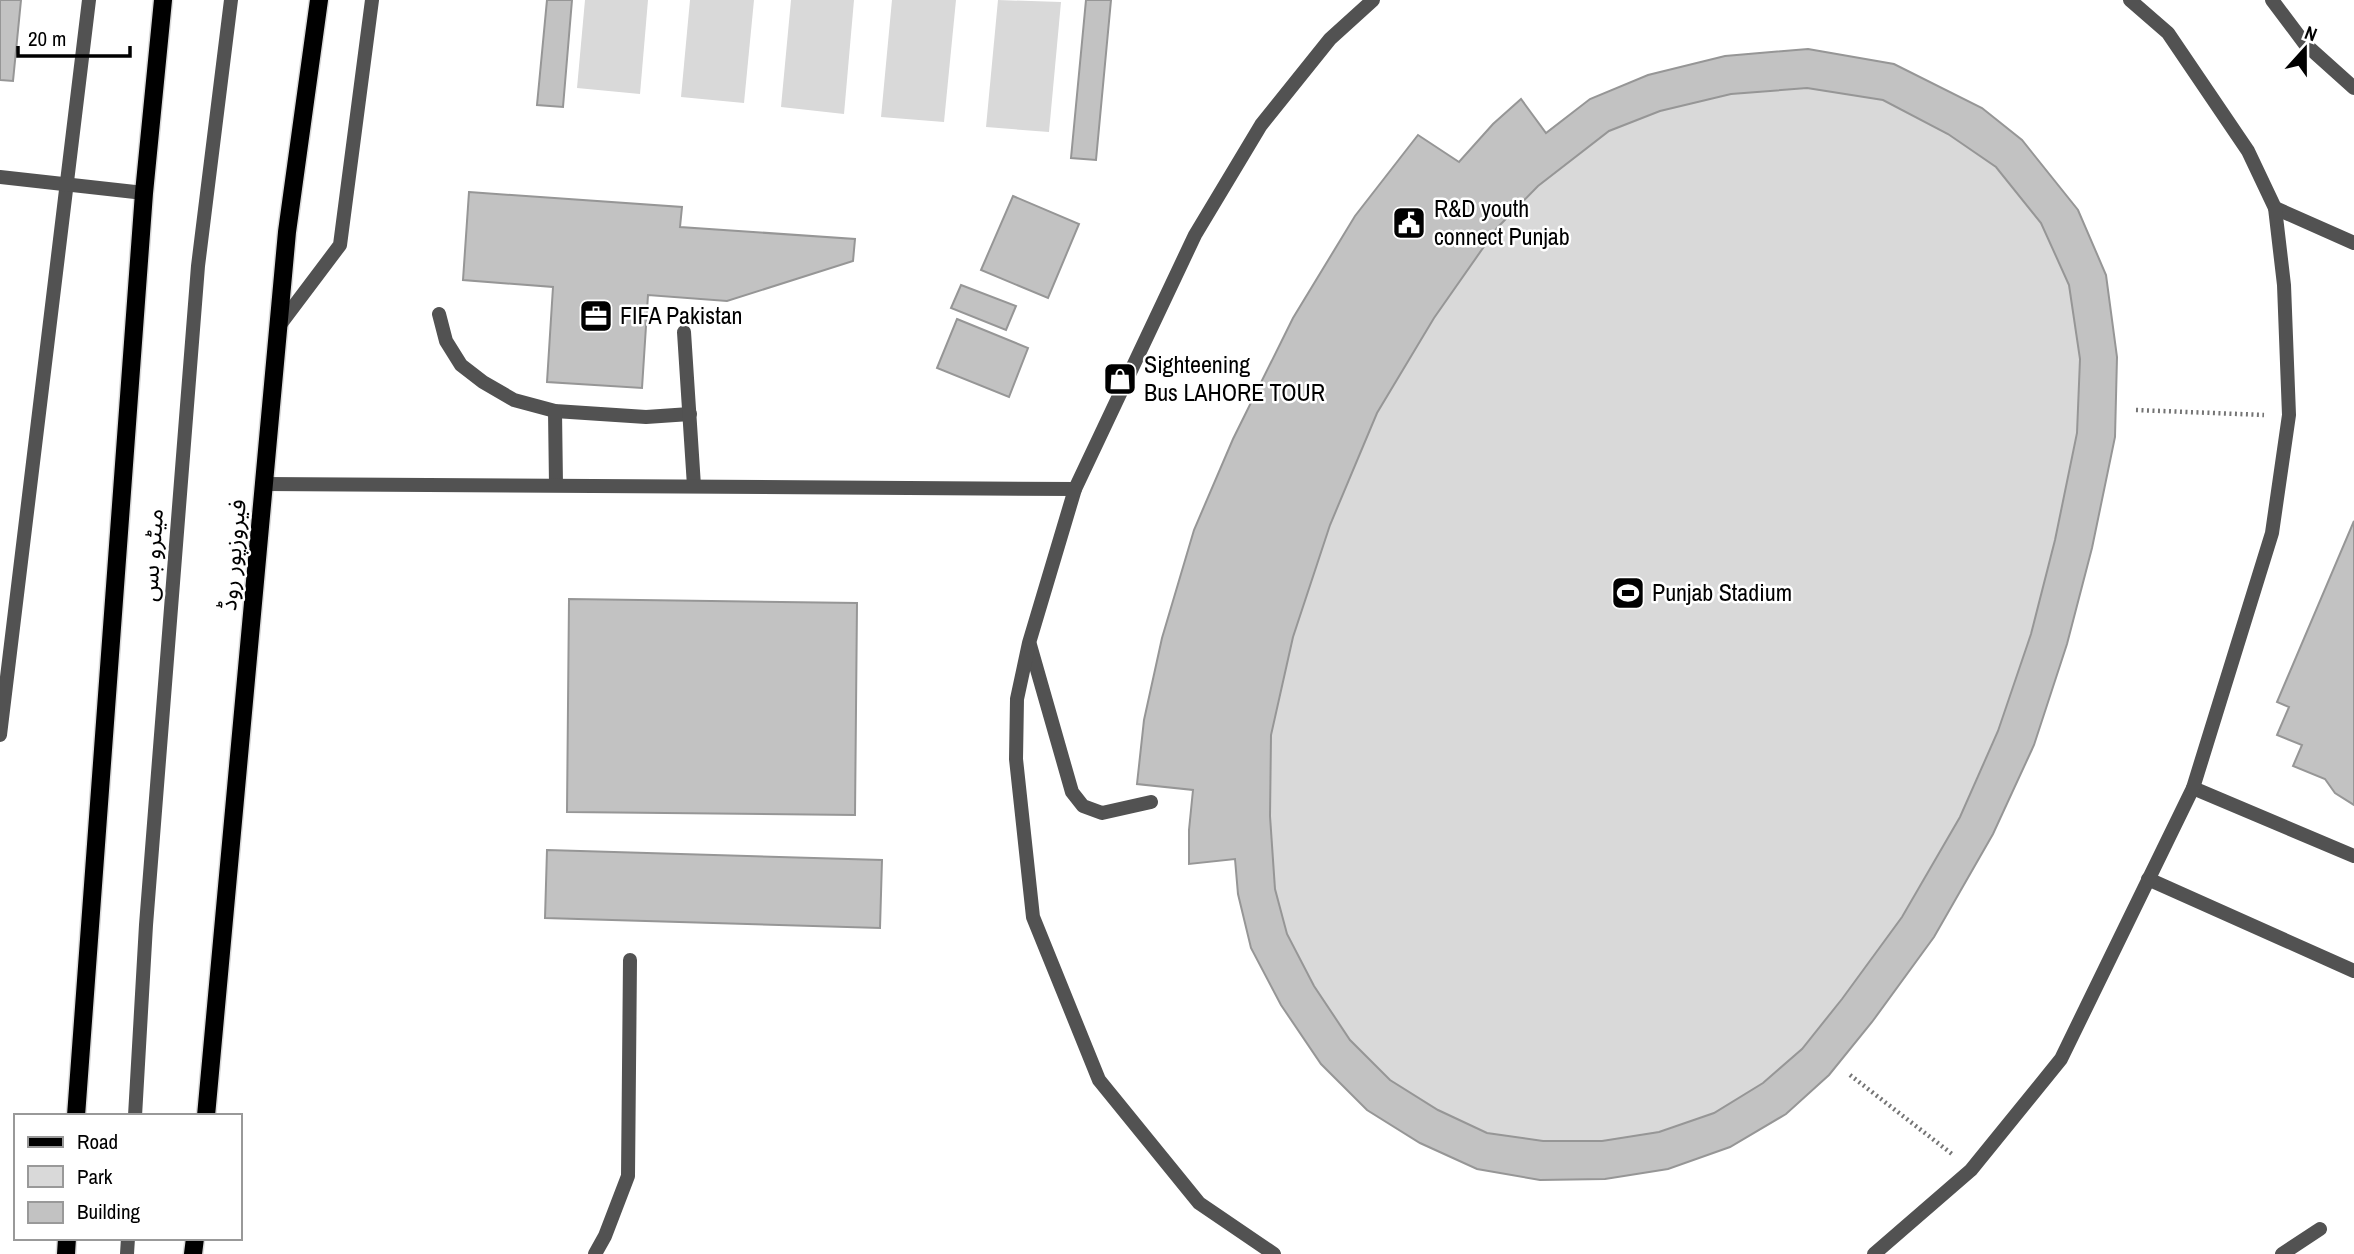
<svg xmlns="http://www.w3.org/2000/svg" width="2354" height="1254" font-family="'Archivo Narrow','Noto Sans Arabic',sans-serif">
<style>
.green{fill:#d9d9d9}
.building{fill:#c2c2c2;stroke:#969696;stroke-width:2;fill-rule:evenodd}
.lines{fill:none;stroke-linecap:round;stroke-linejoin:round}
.primary-casing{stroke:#dbdbdb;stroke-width:21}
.path{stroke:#747474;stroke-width:4.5;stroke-dasharray:2 3.5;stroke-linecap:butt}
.service{stroke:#525252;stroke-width:14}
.minor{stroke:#525252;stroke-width:14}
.tertiary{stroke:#525252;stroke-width:14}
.primary{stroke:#000;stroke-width:18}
.labels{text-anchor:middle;stroke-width:5;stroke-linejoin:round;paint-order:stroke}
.poi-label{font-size:24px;fill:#000;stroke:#fff;text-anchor:start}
.street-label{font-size:24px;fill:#000;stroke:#fff}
</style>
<rect width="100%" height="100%" fill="#fff"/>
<!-- green -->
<g class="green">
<polygon points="585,0 648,0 640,94 577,88"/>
<polygon points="690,0 754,0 744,103 681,97"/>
<polygon points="791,0 854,0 844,114 781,107"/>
<polygon points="892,0 956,0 944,122 881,117"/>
<polygon points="998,0 1061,2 1049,132 986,127"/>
<polygon points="1808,49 1894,64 1982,108 2022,140 2078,210 2106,275 2117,357 2115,437 2092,548 2067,644 2034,745 1993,834 1934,937 1872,1022 1829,1075 1786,1114 1730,1147 1668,1169 1605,1179 1540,1180 1477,1169 1420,1143 1367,1110 1321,1064 1281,1005 1251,948 1238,894 1235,859 1189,864 1189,830 1193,790 1137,784 1144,720 1162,638 1194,530 1233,439 1293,318 1459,162 1493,124 1521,99 1546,132 1590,99 1648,75"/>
</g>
<!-- building -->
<g class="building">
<polygon points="0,0 21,0 13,81 0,80"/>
<polygon points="547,0 572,0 563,107 537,105"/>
<polygon points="1086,0 1111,0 1096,160 1071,158"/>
<path d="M1808 49 1894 64 1982 108 2022 140 2078 210 2106 275 2117 357 2115 437 2092 548 2067 644 2034 745 1993 834 1934 937 1872 1022 1829 1075 1786 1114 1730 1147 1668 1169 1605 1179 1540 1180 1477 1169 1420 1143 1367 1110 1321 1064 1281 1005 1251 948 1238 894 1235 859 1189 864V830L1193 790 1137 784 1144 720 1162 638 1194 530 1233 439 1293 318 1355 216 1418 135 1459 162 1493 124 1521 99 1546 133 1590 99 1648 75 1725 56ZM1807 88 1883 100 1948 134 1996 167 2041 223 2069 285 2080 359 2077 433 2055 540 2031 634 1998 731 1960 817 1902 917 1842 999 1802 1049 1763 1083 1714 1113 1659 1132 1602 1141H1543L1487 1133 1438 1110 1390 1080 1350 1040 1314 986 1287 934 1275 889 1270 816 1271 735 1293 637 1330 525 1377 413 1434 318 1497 228 1538 186 1609 131 1660 111 1731 94Z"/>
<polygon points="469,192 682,207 680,227 855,239 853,261 727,301 648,295 642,388 547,382 553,287 463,280"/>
<polygon points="1013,196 1079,224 1048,298 981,270"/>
<polygon points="961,285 1016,306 1006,330 951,308"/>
<polygon points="957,319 1028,348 1009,397 937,368"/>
<polygon points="2354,521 2354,805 2335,793 2325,779 2293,766 2302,745 2277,735 2289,707 2277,702"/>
<polygon points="569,599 857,603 855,815 567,812"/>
<polygon points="547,850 882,860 880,928 545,918"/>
</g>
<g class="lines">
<defs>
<g id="primary">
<polyline points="76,1116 144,193 163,0"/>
<polyline points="206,1116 287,232 319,0"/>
<polyline points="66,1254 67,1238"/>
<polyline points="193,1254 195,1238"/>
</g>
</defs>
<!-- primary casing -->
<use href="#primary" class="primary-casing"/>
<!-- path -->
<g class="path">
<polyline points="2136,410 2264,415"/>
<polyline points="1850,1075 1952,1154"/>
</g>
<!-- service -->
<g class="service">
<polyline points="2275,208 2354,243"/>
<polyline points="439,314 446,341 461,365 483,382 514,400 555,411 646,417 690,414"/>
<polyline points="684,332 694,486"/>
<polyline points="555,411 556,485"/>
<polyline points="264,484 1075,489"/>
<polyline points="1030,645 1072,792 1083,806 1102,813 1151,802"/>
<polyline points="2193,788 2354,856"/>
<polyline points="2148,879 2354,971"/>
<polyline points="135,1116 146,925 198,266 231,0"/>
<polyline points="127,1254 128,1238"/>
<polyline points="595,1254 605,1236 628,1176 630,960"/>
<polyline points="1274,1254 1199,1203 1099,1080 1033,917 1016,759 1017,699 1029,643 1075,489 1195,235 1261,125 1330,39 1373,0"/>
<polyline points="1874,1254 1971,1170 2061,1059 2193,788 2272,533 2289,415 2284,285 2275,208 2248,151 2168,33 2130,0"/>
</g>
<!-- minor -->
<g class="minor">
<polyline points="279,326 340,245 372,0"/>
<polyline points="0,735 89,0"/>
<polyline points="2282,1254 2320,1229"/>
</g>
<!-- tertiary -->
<g class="tertiary">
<polyline points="2272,0 2305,44 2354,88"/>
<polyline points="0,177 144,193"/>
</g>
<!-- primary -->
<use href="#primary" class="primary"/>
</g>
<!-- icons -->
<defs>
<symbol id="civic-square" viewBox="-11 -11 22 22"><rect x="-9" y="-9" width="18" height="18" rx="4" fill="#000" stroke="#fff"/><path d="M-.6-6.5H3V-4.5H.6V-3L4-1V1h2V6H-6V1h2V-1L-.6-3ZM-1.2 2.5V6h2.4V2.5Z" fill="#fff"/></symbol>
<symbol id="office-square" viewBox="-11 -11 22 22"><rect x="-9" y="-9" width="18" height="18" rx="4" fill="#000" stroke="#fff"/><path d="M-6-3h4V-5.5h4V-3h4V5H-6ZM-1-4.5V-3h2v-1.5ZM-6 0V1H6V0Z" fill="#fff"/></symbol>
<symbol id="shop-square" viewBox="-11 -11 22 22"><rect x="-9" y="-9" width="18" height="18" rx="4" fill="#000" stroke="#fff"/><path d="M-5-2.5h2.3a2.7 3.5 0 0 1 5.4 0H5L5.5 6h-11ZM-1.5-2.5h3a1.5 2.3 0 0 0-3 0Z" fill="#fff"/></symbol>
<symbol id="stadium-square" viewBox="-11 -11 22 22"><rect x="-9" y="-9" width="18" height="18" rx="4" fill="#000" stroke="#fff"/><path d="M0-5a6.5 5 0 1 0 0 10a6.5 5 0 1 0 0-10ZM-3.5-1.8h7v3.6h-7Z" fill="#fff"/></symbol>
</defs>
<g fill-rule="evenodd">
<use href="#civic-square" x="1390" y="204" width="38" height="38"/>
<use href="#office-square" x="577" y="297" width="38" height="38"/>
<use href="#shop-square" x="1101" y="360" width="38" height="38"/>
<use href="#stadium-square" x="1609" y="574" width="38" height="38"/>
</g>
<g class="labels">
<!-- poi labels -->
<g class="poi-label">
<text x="1434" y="217">R&amp;D youth<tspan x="1434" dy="28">connect Punjab</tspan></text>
<text x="620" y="324">FIFA Pakistan</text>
<text x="1144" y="373">Sighteening<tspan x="1144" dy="28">Bus LAHORE TOUR</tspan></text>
<text x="1652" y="601">Punjab Stadium</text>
</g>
<!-- street labels -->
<g class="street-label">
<text transform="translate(152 555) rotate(-86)" y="8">میٹرو بس</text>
<text transform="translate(233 555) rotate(-85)" y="8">فیروزپور روڈ</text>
</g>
</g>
<!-- legend -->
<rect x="14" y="1114" width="228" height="126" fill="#ffffff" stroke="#999999" stroke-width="2"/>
<rect x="28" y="1137" width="35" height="10" fill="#000000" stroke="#999999" stroke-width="2"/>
<text x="77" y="1149" font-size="21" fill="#000000">Road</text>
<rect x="28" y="1166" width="35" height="21" fill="#d9d9d9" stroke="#999999" stroke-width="2"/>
<text x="77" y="1184" font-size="21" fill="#000000">Park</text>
<rect x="28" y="1202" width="35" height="21" fill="#c2c2c2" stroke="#999999" stroke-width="2"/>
<text x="77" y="1219" font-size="21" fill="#000000">Building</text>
<!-- north arrow -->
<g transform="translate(2305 49) rotate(21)" stroke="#ffffff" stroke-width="5" paint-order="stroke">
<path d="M0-5L12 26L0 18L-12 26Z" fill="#000000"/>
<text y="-10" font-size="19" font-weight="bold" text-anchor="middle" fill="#000000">N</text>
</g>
<!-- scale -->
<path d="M18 46v10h112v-10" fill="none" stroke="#000000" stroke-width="3.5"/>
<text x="28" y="46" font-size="21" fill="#000000" stroke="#ffffff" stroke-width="5" paint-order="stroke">20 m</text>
</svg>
